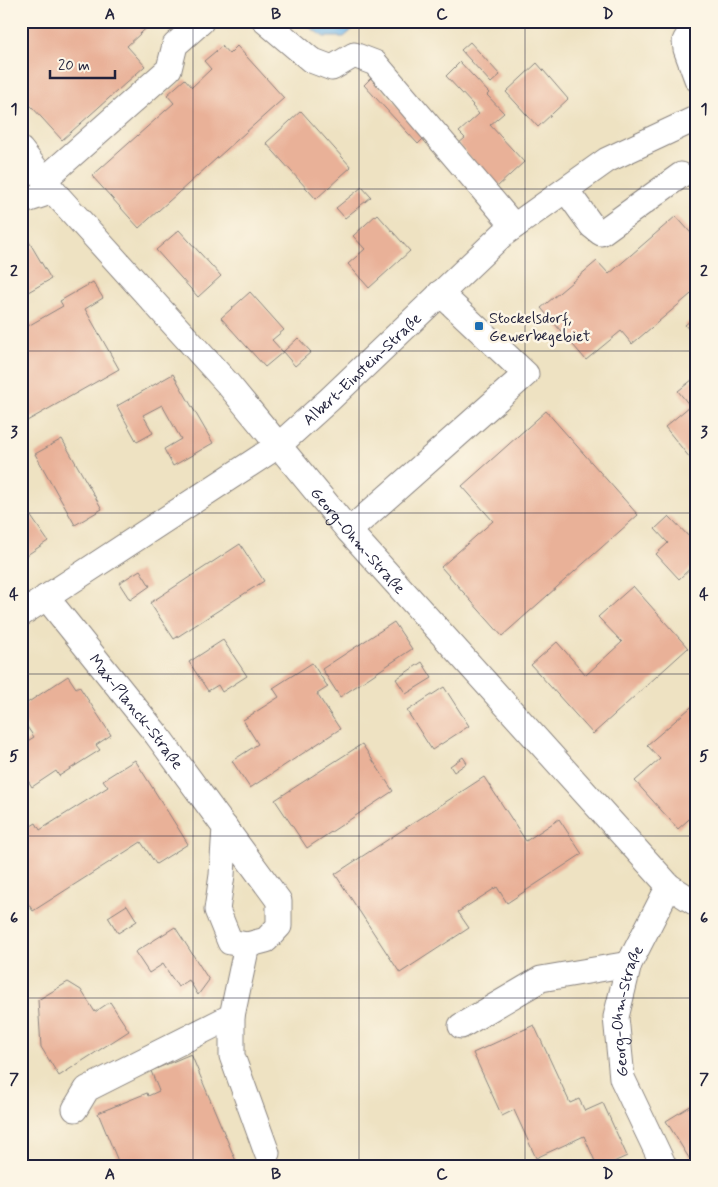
<svg xmlns="http://www.w3.org/2000/svg" width="718" height="1187" font-family="Mynerve,sans-serif">
<style>
.water{fill:#76baec;stroke:#4c6e94}
.building{fill:#e9b198}
.lines{fill:none;stroke-linecap:round;stroke-linejoin:round}
.minor-casing{stroke:#88827e;stroke-width:27}
.minor{stroke:#fff;stroke-width:25}
.grid{fill:none;stroke:#22223b;stroke-width:1;stroke-opacity:0.55}
.poi-dot{fill:#1f6fb2;stroke:#fcf5e5;stroke-width:2}
.labels{text-anchor:middle;stroke-width:5;stroke-linejoin:round;paint-order:stroke}
.poi-label{font-size:16px;fill:#22223b;stroke:#fcf5e5;text-anchor:start}
.street-label{font-size:16px;fill:#22223b;stroke:#fcf5e5}
.neatline{fill:none;stroke:#22223b;stroke-width:2}
.grid-label{font-size:16px;text-anchor:middle;font-weight:bold;fill:#22223b}
</style>
<rect width="100%" height="100%" fill="#fcf5e5"/>
<filter id="ink" filterUnits="userSpaceOnUse"><feTurbulence type="fractalNoise" baseFrequency=".02" numOctaves="2"/><feDisplacementMap in="SourceGraphic" scale="10" xChannelSelector="R" yChannelSelector="G"/><feConvolveMatrix kernelMatrix="1 2 1 2 8 2 1 2 1" color-interpolation-filters="sRGB"/></filter>
<filter id="wash" filterUnits="userSpaceOnUse"><feTurbulence type="fractalNoise" baseFrequency=".0096" numOctaves="4" result="noise"/><feDisplacementMap in="SourceGraphic" scale="20" xChannelSelector="R" yChannelSelector="G"/><feGaussianBlur stdDeviation="1.12" result="paint"/><feColorMatrix in="noise" values="0 0 0 0 0 0 0 0 0 0 0 0 0 0 0 0 0 1.4 0 .05"/><feComposite in="paint" operator="in"/></filter>
<g filter="url(#wash)">
<rect width="100%" height="100%" fill="#eee2c2"/>
<!-- water -->
<polygon class="water" points="300,21 362,21 344,37 324,37"/>
<g id="blocks">
<!-- building -->
<g class="building">
<polygon points="21,21 154,21 127,46 145,66 62,140 21,95"/>
<polygon points="470,42 500,75 491,83 461,50"/>
<polygon points="222,46 229,54 237,46 284,98 139,228 92,176 174,103 167,95 185,79 192,87 211,69 204,61"/>
<polygon points="460,62 489,93 487,95 504,113 490,125 524,162 497,187 458,144 465,138 459,132 479,114 472,106 473,105 446,76"/>
<polygon points="537,63 568,99 538,127 506,92"/>
<polygon points="371,78 426,136 418,144 364,85"/>
<polygon points="301,111 351,167 316,199 266,143"/>
<polygon points="362,187 371,197 345,218 336,208"/>
<polygon points="377,214 410,251 369,288 348,264 365,249 353,236"/>
<polygon points="676,216 697,240 697,289 632,344 621,331 586,360 541,308 597,261 609,274"/>
<polygon points="21,228 51,279 21,296"/>
<polygon points="179,230 221,276 198,297 156,250"/>
<polygon points="93,282 103,298 85,309 119,369 27,421 21,412 21,330 63,306 60,301"/>
<polygon points="250,292 284,330 272,340 283,352 265,367 221,318"/>
<polygon points="697,315 697,339 685,325"/>
<polygon points="298,338 311,352 295,366 283,352"/>
<polygon points="173,374 213,443 173,466 164,449 181,439 162,405 143,415 153,433 137,442 117,406"/>
<polygon points="697,376 697,452 690,458 665,427 690,406 678,391"/>
<polygon points="546,411 638,515 502,636 441,567 493,521 462,486"/>
<polygon points="62,439 102,509 75,525 35,454"/>
<polygon points="21,502 48,541 21,559"/>
<polygon points="669,516 697,545 697,562 679,579 656,554 668,543 655,529"/>
<polygon points="240,544 264,581 174,639 150,603"/>
<polygon points="140,570 150,586 130,600 119,583"/>
<polygon points="633,586 688,648 593,734 531,665 557,642 586,675 622,642 598,617"/>
<polygon points="394,622 412,649 340,697 322,669"/>
<polygon points="223,640 247,676 222,692 218,685 208,691 189,662"/>
<polygon points="422,662 432,678 406,694 396,679"/>
<polygon points="312,663 328,687 317,694 340,729 250,788 232,761 258,744 243,720 279,697 273,688"/>
<polygon points="68,676 76,688 79,686 111,735 96,745 100,750 59,776 56,771 32,787 21,770 21,745 34,737 21,718 21,707"/>
<polygon points="444,687 469,726 432,750 407,711"/>
<polygon points="697,702 697,792 693,795 697,800 697,812 678,829 635,781 660,759 647,745"/>
<polygon points="362,744 393,791 307,848 275,800"/>
<polygon points="463,757 467,763 454,772 450,766"/>
<polygon points="135,760 188,844 156,864 141,842 33,911 21,893 21,832 36,823 40,830 108,787 103,780"/>
<polygon points="484,777 526,841 559,819 582,854 507,903 497,887 458,912 469,928 400,973 335,874"/>
<polygon points="127,905 137,921 118,933 108,917"/>
<polygon points="175,927 209,980 198,995 189,980 178,987 163,964 149,973 135,952"/>
<polygon points="68,982 81,990 95,1012 110,1002 129,1031 59,1076 41,1047 38,1000"/>
<polygon points="534,1025 570,1103 579,1099 585,1111 603,1103 627,1156 605,1166 597,1166 584,1136 536,1158 514,1110 502,1116 473,1053"/>
<polygon points="191,1054 238,1166 120,1166 98,1113 147,1093 148,1096 159,1091 151,1071"/>
<polygon points="697,1102 697,1166 694,1166 666,1121"/>
</g>
</g>
</g>
<g filter="url(#ink)">
<use href="#blocks" fill-opacity="0" stroke="#88827e" stroke-width="1"/>
<g class="lines">
<defs>
<g id="minor">
<polyline points="265,21 311,60 332,68 354,55 375,63 514,226"/>
<polyline points="697,22 685,41 686,49 697,79"/>
<path id="s1" d="M21 150 53 191 228 384 349 531 669 886 697 904"/>
<polyline points="44,180 169,69 175,45 201,22 200,21"/>
<polyline points="566,190 592,226 601,233 681,175"/>
<polyline points="21,202 53,191"/>
<polyline points="349,531 526,374 440,293"/>
<path id="s2" d="M46 597 157 735 279 901V926L266 940 247 945 230 942 217 910 222 875 225 827"/>
<path id="s3" d="M21 614 279 445 330 399 502 235 607 160 697 118"/>
<polyline points="247,945 232,1016 232,1056 267,1153"/>
<polyline points="461,1026 541,979 629,964"/>
<polyline points="75,1109 87,1089 232,1016"/>
<path id="s4" d="M664 1166 622 1078 616 1017 629 964 669 886"/>
</g>
</defs>
<!-- minor casing -->
<use href="#minor" class="minor-casing"/>
<!-- minor -->
<use href="#minor" class="minor"/>
</g>
</g>
<!-- grid -->
<path class="grid" d="M193 21V1166M359 21V1166M525 21V1166M21 189H697M21 351H697M21 513H697M21 674H697M21 836H697M21 998H697"/>
<!-- markers -->
<rect class="poi-dot" x="474" y="321" width="10" height="10" rx="2.5"/>
<g class="labels">
<!-- poi labels -->
<g class="poi-label">
<text x="489" y="323">Stockelsdorf,<tspan x="489" dy="18">Gewerbegebiet</tspan></text>
</g>
<!-- street labels -->
<g class="street-label">
<text dy="6" stroke="none"><textPath href="#s3" startOffset="421">Albert-Einstein-Straße</textPath></text>
<text dy="6" stroke="none"><textPath href="#s1" startOffset="516">Georg-Ohm-Straße</textPath></text>
<text dy="6" stroke="none"><textPath href="#s2" startOffset="146">Max-Planck-Straße</textPath></text>
<text dy="6" stroke="none"><textPath href="#s4" startOffset="166">Georg-Ohm-Straße</textPath></text>
</g>
</g>
<!-- margin -->
<rect width="718" height="1187" fill="none" stroke="#fcf5e5" stroke-width="55"/>
<!-- scale -->
<path d="M50 70v8h65v-8" fill="none" stroke="#22223b" stroke-width="2.5"/>
<text x="58" y="70" font-size="15" fill="#22223b" stroke="#fcf5e5" stroke-width="4" paint-order="stroke">20 m</text>
<rect x="28" y="28" width="662" height="1132" class="neatline"/>
<g class="grid-label">
<text x="110" y="19">A</text>
<text x="276" y="19">B</text>
<text x="442" y="19">C</text>
<text x="608" y="19">D</text>
<text x="14" y="114">1</text>
<text x="704" y="114">1</text>
<text x="14" y="276">2</text>
<text x="704" y="276">2</text>
<text x="14" y="437">3</text>
<text x="704" y="437">3</text>
<text x="14" y="599">4</text>
<text x="704" y="599">4</text>
<text x="14" y="761">5</text>
<text x="704" y="761">5</text>
<text x="14" y="923">6</text>
<text x="704" y="923">6</text>
<text x="14" y="1084">7</text>
<text x="704" y="1084">7</text>
<text x="110" y="1179">A</text>
<text x="276" y="1179">B</text>
<text x="442" y="1179">C</text>
<text x="608" y="1179">D</text>
</g>
</svg>
